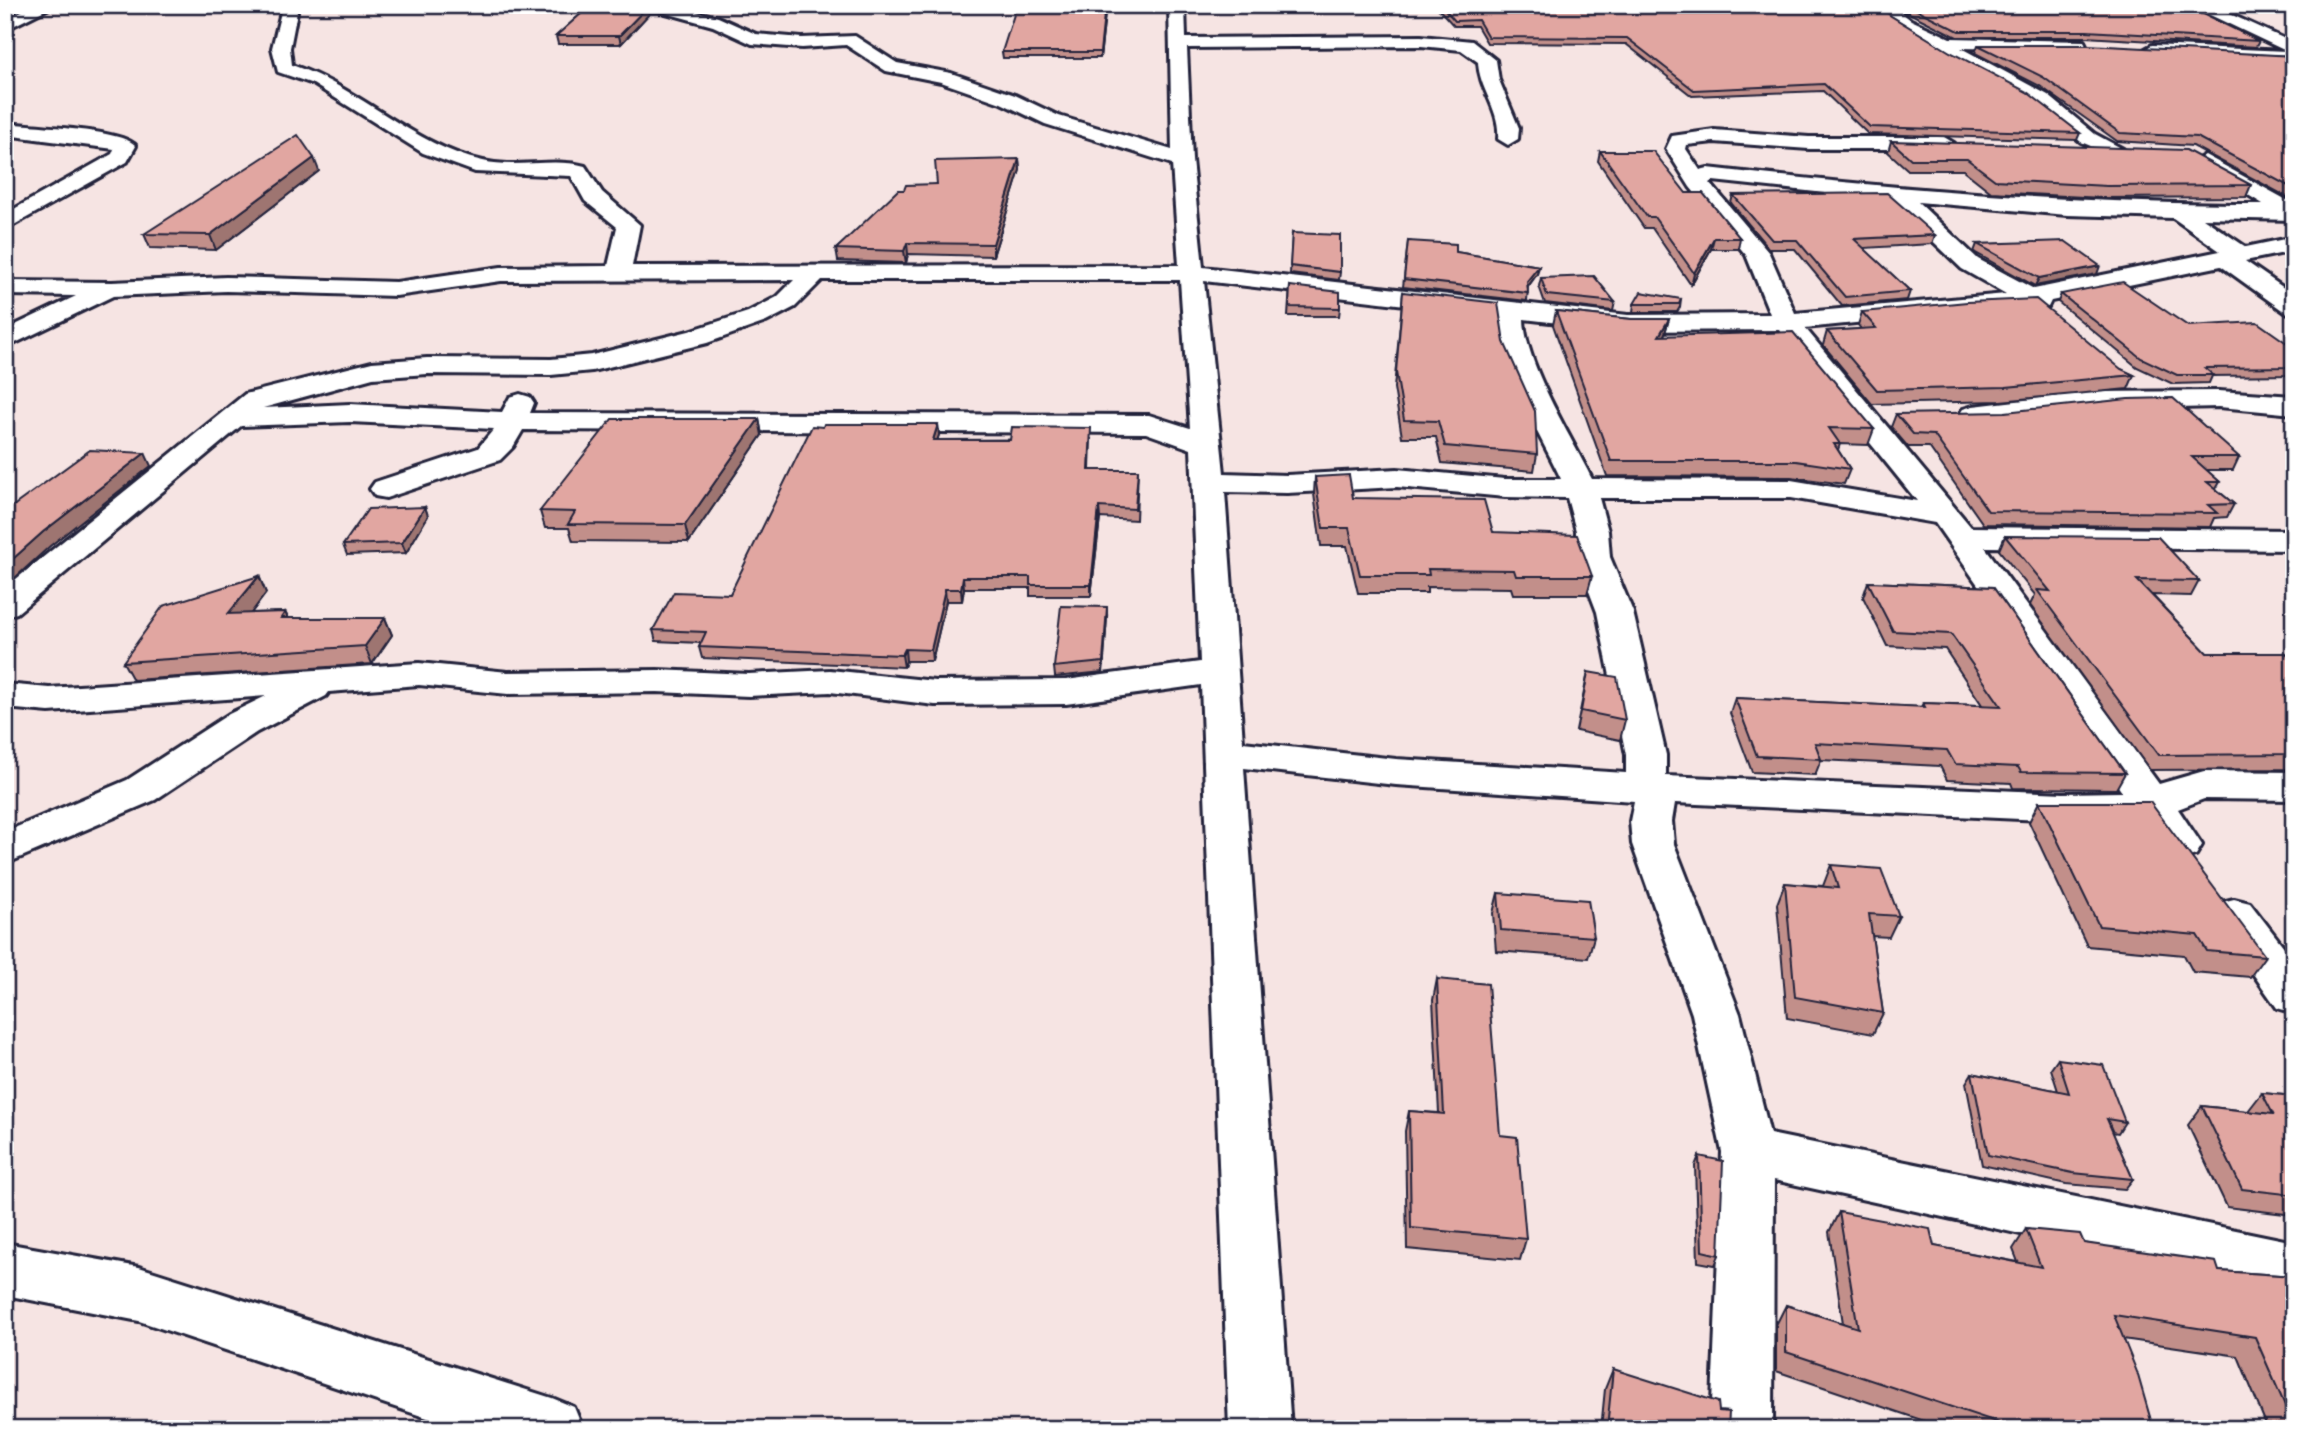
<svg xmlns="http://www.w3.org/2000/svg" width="2299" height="1434" font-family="'Shantell Sans',sans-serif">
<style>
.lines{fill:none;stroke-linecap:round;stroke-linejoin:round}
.minor-casing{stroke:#22223b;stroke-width:6}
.minor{fill:#fff;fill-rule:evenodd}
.wall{fill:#c28f8a;stroke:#22223b;stroke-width:2}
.shaded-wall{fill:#9e7471;stroke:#22223b;stroke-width:2}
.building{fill:#e1a6a1;stroke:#22223b;stroke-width:2}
</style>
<rect width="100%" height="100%" fill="#f6e4e3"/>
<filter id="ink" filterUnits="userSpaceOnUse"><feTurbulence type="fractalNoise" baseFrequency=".0143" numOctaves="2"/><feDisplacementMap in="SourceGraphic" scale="14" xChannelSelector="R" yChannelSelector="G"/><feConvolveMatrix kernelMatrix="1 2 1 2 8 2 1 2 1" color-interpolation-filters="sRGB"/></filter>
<g filter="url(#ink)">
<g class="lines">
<defs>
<g id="minor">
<polygon points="34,5 55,5 5,30 5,19"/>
<path d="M276 5H292L297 12 290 48 292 65C360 88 414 146 483 161 516 169 553 157 585 166L602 192 640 225 632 266 1179 265 1172 164 1045 124 1001 103 941 82 886 71 846 45 802 48 752 44 713 26 637 5H666L718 17 756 34 802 38 855 36 897 63 951 73 1015 95 1059 116 1172 150 1169 5H1185L1186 38 1421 36 1472 41 1496 60 1499 80 1519 128 1518 139 1508 145 1498 139C1501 110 1479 90 1478 62L1461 50 1421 46 1187 48 1192 160 1203 267 1628 315 1770 314 1746 255 1690 187 1666 149 1672 136 1714 130 1809 137H1944L1954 143 1944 149H1809L1714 142 1687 145 1686 149 1700 170 1708 168C1893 189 2077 204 2263 204L2198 165 2195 161 2205 155 2294 204V220L2203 218 2246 247 2294 237V251L2245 261 2294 295V315L2285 312 2221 266 2051 301 2048 307 2039 310 2027 306 1805 328 1971 527 2294 530V550L1985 547 2159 784 2204 771 2294 772V800L2204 799 2178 809 2202 845 2196 855C2163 865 2158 844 2141 820L2063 821 1675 803 1672 821 1674 844 1740 1014 1770 1134 2294 1242V1294L1774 1180 1773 1429H1711L1722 1152 1692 1014 1632 844 1630 821 1634 801 1396 785 1244 768 1291 1429H1229L1201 685 1066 704 935 705 830 692 749 696 657 692 508 694 419 685 329 692 326 696 257 732 155 800 5 864V832L127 780 229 714 266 696 49 712 5 708V684L49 688 419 663 508 672 657 670 749 674 830 670 935 681 1066 680 1200 662 1191 449 1146 433 523 430 513 447 500 460 386 498 375 496 370 489 375 482 478 448 494 429 350 422 241 426 17 613 5 616V588L245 394 372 362 427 358 551 359 592 355 689 331 748 312 777 297 794 280 501 281 396 296 226 291 113 296 5 348V330L76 296 5 295V281L112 282 226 277 396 282 501 267 608 266 617 227 585 201 571 176 475 172 423 153 313 84 278 72 272 48 281 12ZM1713 181 1890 200 1962 269 2006 294 1795 313 1769 253 1710 183ZM1918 202 2067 215 2173 218 2220 251 2034 289 1978 259ZM822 280H1180L1190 428 1149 415 530 413 534 403 530 397 520 394 510 397 502 412 350 404 263 408 373 378 427 374 551 375 592 371 707 343 766 322 795 307ZM1204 281 1498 316C1497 367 1539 432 1561 479H1505L1397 469 1287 475 1224 473ZM1524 319 1628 331 1779 330 1917 501 1791 480 1592 479C1571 436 1525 364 1524 319ZM1397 487 1505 497 1567 498 1576 531V557L1597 612 1626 755V773L1396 759 1243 742 1225 492 1287 493ZM1599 498H1791L1935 523 2122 792 2063 793 1666 776V755L1633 612 1610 557 1608 531Z"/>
<path d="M1873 5H1891L1911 20 1950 38 2084 41 2086 45 2084 49 2078 50 1961 48 2048 95 2095 134 2123 149 2113 155 2081 142 2034 103 1949 56C1927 34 1894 29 1873 5Z"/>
<polygon points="2189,5 2210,5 2294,43 2294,51 2291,52 2294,52 2294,62 2146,54 2143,50 2152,45 2286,51"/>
<path d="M5 123C30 126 123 129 136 146L127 162 5 230V214L112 154 114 149 5 135Z"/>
<polygon points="2219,391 2294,396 2294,414 2219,407 2093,410 1973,424 1963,421 1959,415 1963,409 1973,406 2093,392"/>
<polygon points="2234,899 2250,903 2294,960 2294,1013 2277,1008 2212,915 2218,903"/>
<polygon points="5,1243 139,1267 552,1398 574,1407 583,1429 460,1429 139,1321 5,1295"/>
</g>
</defs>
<!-- minor casing -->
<use href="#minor" class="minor-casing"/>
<!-- minor -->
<use href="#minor" class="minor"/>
</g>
<!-- wall -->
<g class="wall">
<polygon points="591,5 654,5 656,13 650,13 621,44 558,44 556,36"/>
<polygon points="1106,5 1100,58 1003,58 1002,52"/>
<polygon points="1435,5 1878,5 1891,16 2080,133 2077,140 1868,134 1823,91 1692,96 1626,44 1487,43 1477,26 1454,26"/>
<polygon points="1886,5 2185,5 2259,41 2256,47 2085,37 1957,37 1897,7"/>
<polygon points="1978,45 2294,56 2294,197 2287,197 2193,146 2117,141 2040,86 1975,53"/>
<polygon points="1891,141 2251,185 2246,197 2102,198 1991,192 1963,170 1908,170 1888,152"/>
<polygon points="1600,151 1686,193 1740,238 1738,249 1711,249 1691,285 1652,228 1644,228 1598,161"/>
<polygon points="1019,159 1020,170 993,256 908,254 906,263 838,261 836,249 904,190 937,184"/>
<polygon points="319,171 216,250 150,248 144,234"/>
<polygon points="1733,195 1935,235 1932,244 1863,248 1910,291 1907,300 1842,306 1795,249 1769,249 1731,203"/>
<polygon points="1292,233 1340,272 1339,280 1290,274"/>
<polygon points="1408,241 1456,252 1539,266 1537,274 1528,287 1527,301 1403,287"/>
<polygon points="1977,244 2097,274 2035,286 1974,252"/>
<polygon points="1541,278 1615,302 1613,311 1545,303 1539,286"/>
<polygon points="1290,286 1340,308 1339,316 1288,316"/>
<polygon points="1403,292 1504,342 1537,454 1534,471 1442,463 1436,437 1402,437 1394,388"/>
<polygon points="2061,294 2188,326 2294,348 2294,375 2212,376 2209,383 2173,384 2137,367 2058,302"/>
<polygon points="1681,299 1680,307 1677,312 1633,312 1634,304"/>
<polygon points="1556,311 1631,319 1669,319 1664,336 1874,429 1868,445 1840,444 1838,450 1850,469 1844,484 1791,477 1607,476 1553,325"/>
<polygon points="1862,312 2121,369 2134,375 2128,389 2000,401 1872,404 1823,345 1827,331 1861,329 1858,325"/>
<polygon points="1896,414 2239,457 2233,470 2206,470 2220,482 2216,489 2234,504 2227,517 2214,518 2210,527 1983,524 1929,447 1908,447 1891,427"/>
<polygon points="759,419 762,435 689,542 573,541 569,528 545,528 540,511"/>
<polygon points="938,424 939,435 937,440 1091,439 1090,470 1138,470 1136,520 1100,518 1091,596 1030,596 1030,588 964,588 962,601 946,601 932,661 906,661 904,667 702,658 699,647 701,643 656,641 653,630 730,594 823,427"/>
<polygon points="1315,477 1353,498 1493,532 1592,576 1587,594 1513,594 1511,588 1427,587 1427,593 1358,593 1347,546 1321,546 1314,494"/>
<polygon points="425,507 428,516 406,553 347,555 343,545"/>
<polygon points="2005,536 2199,581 2191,596 2152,595 2207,653 2294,661 2294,769 2150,770 2030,605 2035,595 1999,550"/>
<polygon points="259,576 266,593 251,613 285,612 288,618 385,618 392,635 372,664 133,680 123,662"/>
<polygon points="1868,582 1993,587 2125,773 2116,789 2013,788 2011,783 1947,780 1940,766 1821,760 1815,775 1752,772 1730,713 1735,698 1921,707 1923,703 1982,705 1945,649 1887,646 1863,597"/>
<polygon points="1107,617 1103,672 1055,677 1054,667"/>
<polygon points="1588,672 1625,720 1620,740 1576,731"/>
<polygon points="2039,802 2265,956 2250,977 2193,972 2184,955 2087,946 2029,822"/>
<polygon points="1831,865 1899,916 1889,937 1872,936 1883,1013 1873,1034 1787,1018 1777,904 1785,883 1823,886"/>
<polygon points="1498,893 1594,937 1588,958 1496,951 1493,913"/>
<polygon points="1437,979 1500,1135 1526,1239 1520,1260 1407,1249 1405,1131 1409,1111 1439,1113 1433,1000"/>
<polygon points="2058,1059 2125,1122 2118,1133 2112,1132 2133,1179 2125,1189 2066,1184 1982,1165 1966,1083 1972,1073 2058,1091 2051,1069"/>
<polygon points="2262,1093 2294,1096 2294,1215 2227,1207 2188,1125 2202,1106 2248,1111"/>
<polygon points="1699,1156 1719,1255 1715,1265 1698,1262 1695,1166"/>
<polygon points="1839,1212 1934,1246 2018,1262 2013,1249 2026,1229 2084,1243 2219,1271 2294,1276 2294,1429 2268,1429 2238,1356 2123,1339 2152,1424 2188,1429 1948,1429 1776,1371 1776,1325 1786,1305 1843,1323 1829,1232"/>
<polygon points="1613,1369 1719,1411 1728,1429 1601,1429 1605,1389"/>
</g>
<!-- shaded-wall -->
<g class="shaded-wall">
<polygon points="649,5 650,13 621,44 619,36"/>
<polygon points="1105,5 1106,5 1100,58 1100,52"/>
<polygon points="314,158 319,171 216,250 210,235"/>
<polygon points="1019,159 1020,170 993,256 993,244"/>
<polygon points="1714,238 1711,249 1691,285 1694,273"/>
<polygon points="907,243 908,254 906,263 904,251"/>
<polygon points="1539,266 1537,274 1526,289 1527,281"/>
<polygon points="2100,266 2097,274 2035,286 2039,278"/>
<polygon points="1669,319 1665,333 1656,351 1659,336"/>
<polygon points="759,419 762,435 689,542 685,525"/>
<polygon points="938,424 939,435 934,450 933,440"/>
<polygon points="145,453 151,466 50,546 5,587 5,566 43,532"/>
<polygon points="425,507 428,516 406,553 402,543"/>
<polygon points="1099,507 1100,518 1091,596 1091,585"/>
<polygon points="259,576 266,593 237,632 228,614"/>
<polygon points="963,577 964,588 962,601 961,589"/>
<polygon points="945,589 946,601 932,661 931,650"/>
<polygon points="1107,607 1107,617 1103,672 1103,662"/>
<polygon points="285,612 293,629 281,618"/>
<polygon points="385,618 392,635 372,664 365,646"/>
<polygon points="905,649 906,661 904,667 902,655"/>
</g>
<!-- building -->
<g class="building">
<polygon points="591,5 649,5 619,36 556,36"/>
<polygon points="1017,5 1105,5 1100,52 1002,52"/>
<polygon points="1441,5 1878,5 1891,16 1950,52 2027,92 2080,133 1870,127 1824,84 1694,90 1627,38 1488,37 1478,20 1455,21"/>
<polygon points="1907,5 2185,5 2259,41 2087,31 1959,31"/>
<polygon points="1978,45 2088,45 2294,56 2294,188 2292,188 2197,137 2120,133 2043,77"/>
<polygon points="298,135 314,158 210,235 144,234"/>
<polygon points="1891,141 2186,150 2251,185 2107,186 1995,180 1967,159 1911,159"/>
<polygon points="1600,151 1653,151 1686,193 1703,193 1740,238 1714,238 1694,273 1654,217 1647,217"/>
<polygon points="1019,159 993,244 907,243 904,251 836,249 898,190 904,190 906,185 937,184 935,161"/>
<polygon points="1887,193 1935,235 1854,239 1910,291 1845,297 1797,240 1772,240 1733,195"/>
<polygon points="1292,233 1340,235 1340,272 1290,266"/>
<polygon points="1408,241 1456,244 1456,252 1539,266 1527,281 1528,293 1404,279"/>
<polygon points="2065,241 2100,266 2039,278 1977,244"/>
<polygon points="1594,276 1615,302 1547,295 1541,278"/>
<polygon points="2123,282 2188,326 2257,322 2294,348 2294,367 2205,368 2213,375 2177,375 2141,358 2061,294"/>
<polygon points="1290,286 1340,292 1340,308 1289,307"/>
<polygon points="1403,292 1498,303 1504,342 1535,411 1537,454 1445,446 1438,421 1404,420 1396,372"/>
<polygon points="1641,292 1681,299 1679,304 1634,304"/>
<polygon points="2036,299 2121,369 2134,375 2006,387 1877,390 1827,331 1876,328 1862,312 1967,302"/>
<polygon points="1556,311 1631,319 1669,319 1659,336 1793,332 1874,429 1829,428 1840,444 1834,444 1850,469 1796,461 1611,461"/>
<polygon points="2173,398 2239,457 2192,457 2220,482 2207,482 2234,504 2208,505 2217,513 1988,511 1934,435 1913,434 1896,414 2005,412 2128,399"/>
<polygon points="612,419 759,419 685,525 568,524 575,512 540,511"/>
<polygon points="824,424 938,424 933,440 1010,440 1012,427 1091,428 1089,470 1138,470 1135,509 1099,507 1091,585 1030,585 1030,577 963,577 961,589 945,589 931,650 905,649 902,655 699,647 706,632 653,630 674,592 730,594 812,426 823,427"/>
<polygon points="90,450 145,453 43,532 5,566 5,512"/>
<polygon points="1349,475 1353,498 1484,500 1493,532 1577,535 1592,576 1516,576 1514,570 1428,569 1429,575 1360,575 1349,528 1323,528 1315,477"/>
<polygon points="425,507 402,543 343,545 368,509"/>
<polygon points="2005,536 2158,537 2199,581 2137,580 2207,653 2285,653 2294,661 2294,754 2159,755 2037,590 2050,591"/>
<polygon points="259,576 228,614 285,612 281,618 385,618 365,646 123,662 163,606"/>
<polygon points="1868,582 1993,587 2125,773 2021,772 2018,767 1955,764 1947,750 1815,743 1821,759 1757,756 1735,698 1925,707 1923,703 2001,706 1951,634 1893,631"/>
<polygon points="1061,606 1107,607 1103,662 1054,667"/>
<polygon points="1588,672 1617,677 1625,720 1581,711"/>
<polygon points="2039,802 2150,802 2265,956 2207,951 2197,935 2099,926"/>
<polygon points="1831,865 1881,869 1899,916 1869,914 1883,1013 1795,997 1785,883 1838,888"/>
<polygon points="1498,893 1588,900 1594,937 1501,930"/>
<polygon points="1437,979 1488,984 1500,1135 1517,1137 1526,1239 1411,1228 1409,1111 1444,1114"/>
<polygon points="2058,1059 2103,1065 2125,1122 2107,1119 2133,1179 2073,1173 1988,1155 1972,1073 2069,1093"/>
<polygon points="2262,1093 2294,1096 2294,1195 2242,1189 2202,1106 2273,1114"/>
<polygon points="1699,1156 1723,1161 1719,1255 1702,1251"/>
<polygon points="1839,1212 1930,1229 1934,1246 2041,1267 2026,1229 2080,1234 2084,1243 2216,1262 2219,1271 2294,1276 2294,1426 2255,1337 2114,1315 2137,1372 2152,1424 2188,1429 2013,1429 2012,1427 1786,1352 1786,1305 1858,1328"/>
<polygon points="1613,1369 1718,1402 1719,1411 1729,1412 1728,1429 1607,1429"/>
</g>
</g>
<!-- margin -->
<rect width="2299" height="1434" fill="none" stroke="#fff" stroke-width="28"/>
<rect x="14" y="14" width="2271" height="1406" fill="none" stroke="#22223b" stroke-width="2.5" filter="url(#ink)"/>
</svg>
